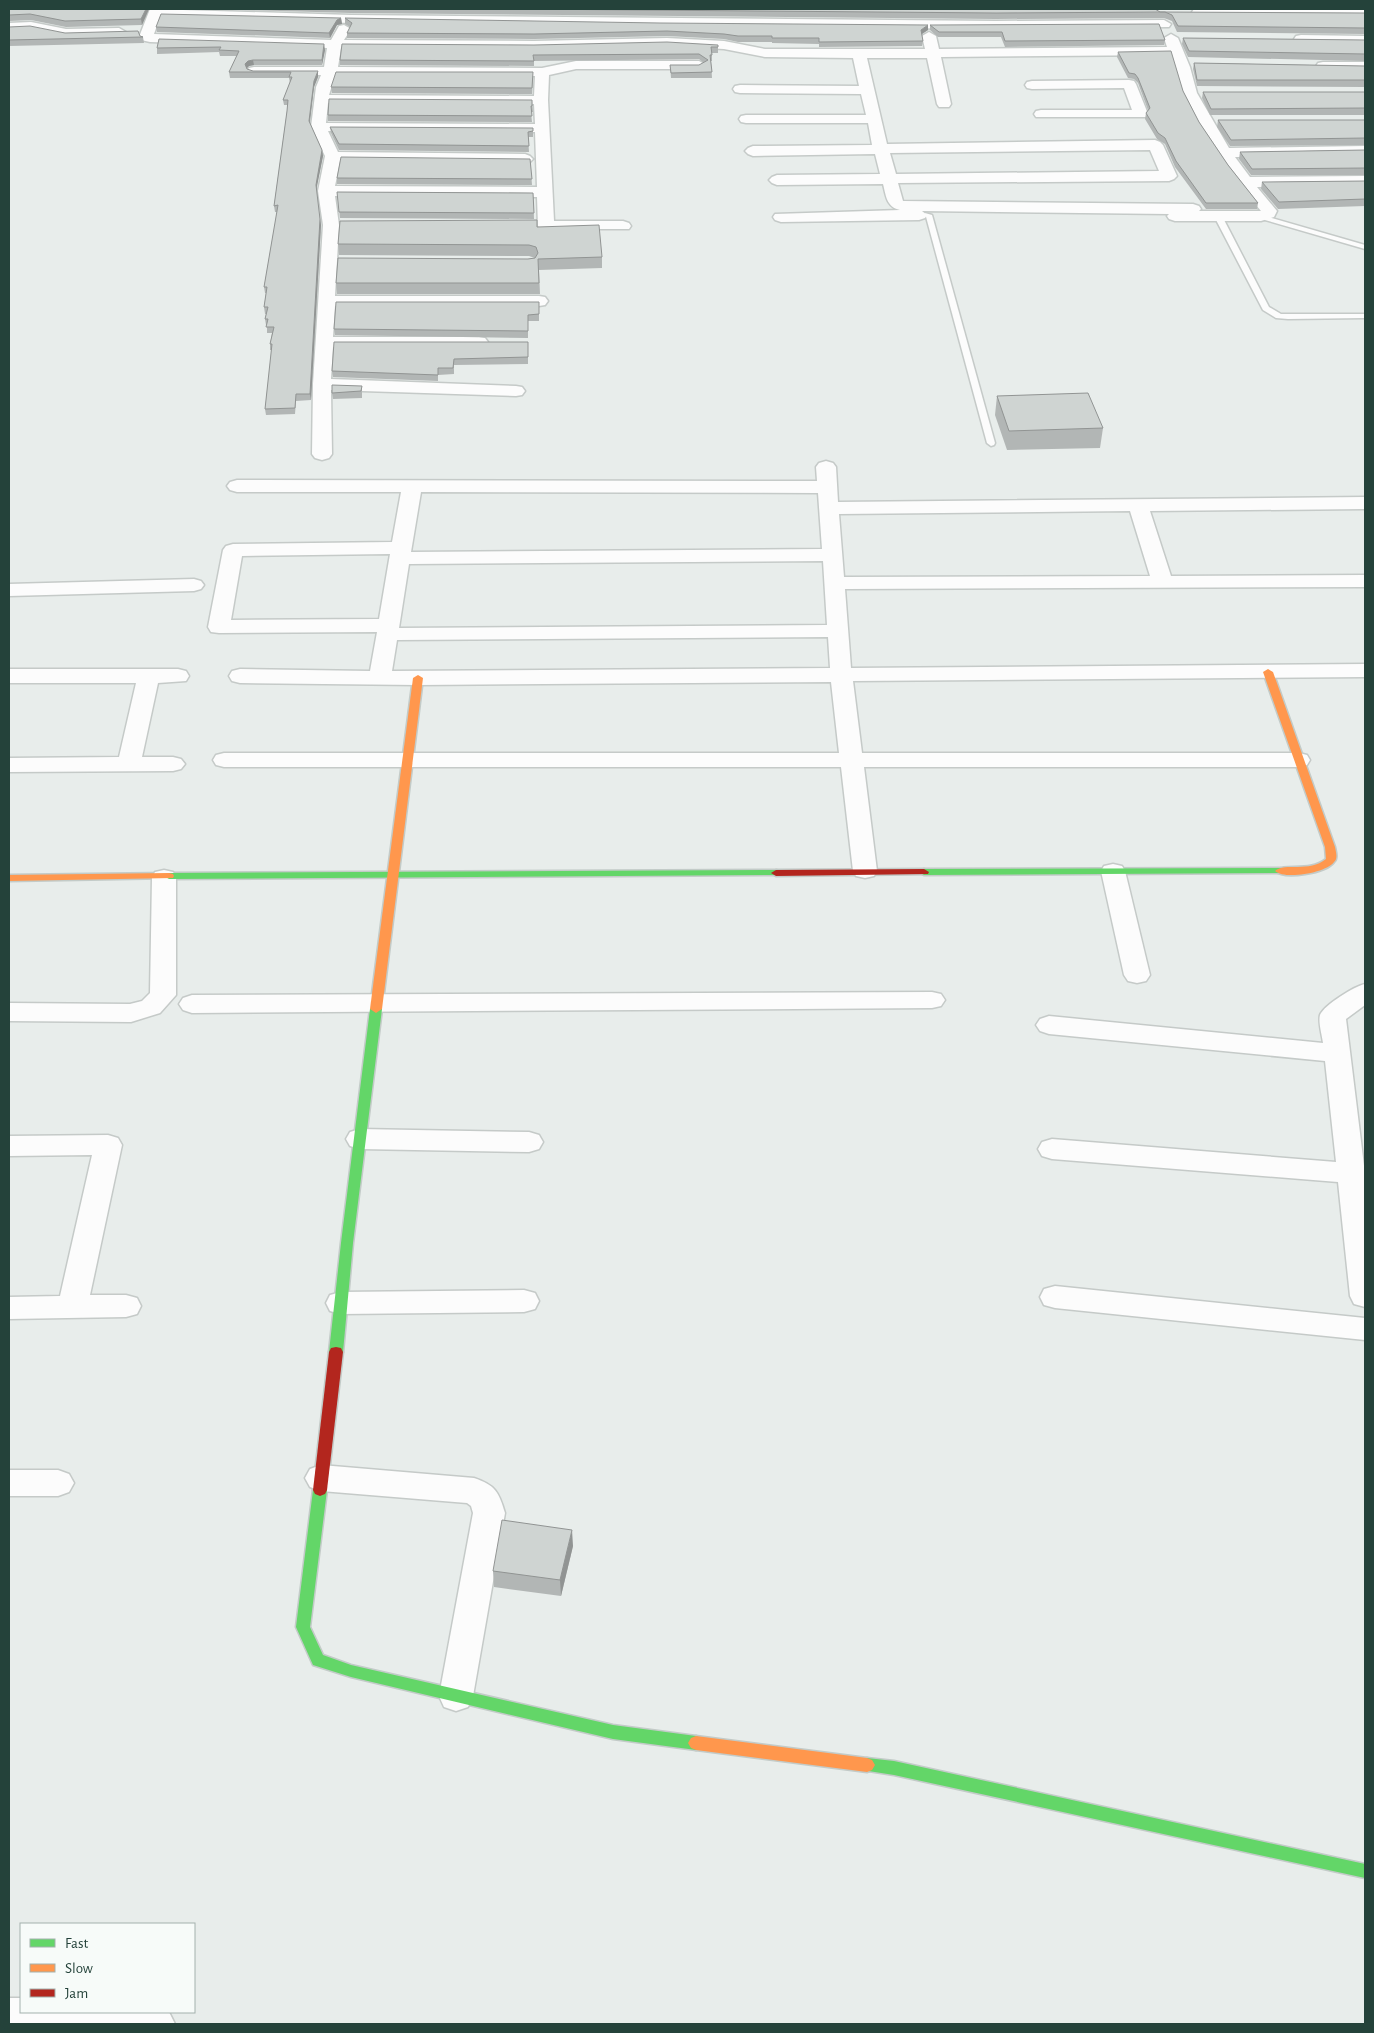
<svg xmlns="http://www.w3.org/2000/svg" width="1374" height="2033" font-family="'Alegreya Sans',sans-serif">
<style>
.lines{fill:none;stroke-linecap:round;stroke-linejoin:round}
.lane-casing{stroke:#c5cac8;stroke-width:3}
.street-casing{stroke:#c5cac8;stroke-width:3}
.fast-casing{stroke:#c3cbc8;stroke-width:3}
.slow-casing{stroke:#c3cbc8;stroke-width:3}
.jam-casing{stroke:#c3cbc8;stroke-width:3}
.lane{fill:#fcfcfc;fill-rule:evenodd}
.street{fill:#fcfcfc;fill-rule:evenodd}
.fast{fill:#63d668;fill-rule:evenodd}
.slow{fill:#ff974d;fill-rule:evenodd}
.jam{fill:#b3261e;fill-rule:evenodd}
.wall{fill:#b2b6b5}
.shaded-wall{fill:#919493}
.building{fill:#cfd4d2;stroke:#919493}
</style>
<rect width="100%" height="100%" fill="#e8edeb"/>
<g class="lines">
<defs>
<g id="lane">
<polygon points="925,213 932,215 995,443 994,445 991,446 987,443"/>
<polygon points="1215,214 1222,216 1269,307 1281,314 1365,314 1365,318 1288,319 1276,318 1263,310 1214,216"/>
<polygon points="1258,214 1365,245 1365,249 1258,218"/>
</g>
<g id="street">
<path d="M150 9 351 15 996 21 1164 20 1171 24 1169 27 996 29 351 23 160 17 154 34 331 40 339 26 344 25 351 29 344 40 534 41 667 38 724 41 765 49H925L922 36 929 32 936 36 939 49 1167 47 1164 38 1171 34 1178 38 1190 67 1197 93 1229 148 1365 146V155L1235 157 1250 177 1365 176V186L1257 187 1277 211 1274 217 1261 221H1175L1169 219 1167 216 1169 214 922 211 927 215 925 218 919 220 781 222 775 220 773 217 775 214 900 210C886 207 886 195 883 184L777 185 772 183 769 180 772 177 777 175 880 174 875 154 753 156 748 154 745 151 748 148 753 146 872 145 868 123H746L741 122 739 119 741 116 746 115H866L861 94 740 93 735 92 733 89 735 86 740 85 859 86 853 58 765 57 724 49 667 46 534 49 341 48 338 67 542 68 576 61H699L706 65 699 69H576L549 75 548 100 554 221H623L629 223 631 226 629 229H540L538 226 537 197 335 196 339 225 335 296H539L545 297 548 301 545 305 539 306H335L333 337H479L485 338 488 342 485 346 479 347H333L331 379 516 386 522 387 525 391 522 395 516 396 331 390 332 454 329 458 322 460 315 458 312 454 313 384 323 225 318 191 325 156 311 127 316 87 321 75H254L249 74 247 71 249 68 254 67H324L327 48 150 42 141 40 139 37ZM1171 55C1178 68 1178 83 1184 96 1204 139 1231 175 1261 211H1199L1201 209 1199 206 1193 204 903 201 898 183 1169 181 1174 179 1177 176 1163 145 1160 142 1155 140 887 144 867 58H927L937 104 939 107H949L951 104 941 57ZM335 76H535L534 96 329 95ZM328 103 534 104 535 124 326 123ZM328 131 535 132 537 187 335 186 340 161 525 164 530 162 533 159 530 156 525 154 338 152ZM1150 150 1159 171 896 174 890 153Z"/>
<polygon points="1194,9 1365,9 1365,17 1199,16 1192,12"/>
<polygon points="31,22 66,29 119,28 126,32 119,36 66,37 31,30 9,31 9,23"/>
<polygon points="1301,35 1365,36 1365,44 1296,42 1294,39 1296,36"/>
<polygon points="1323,62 1365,62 1365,70 1318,69 1316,66 1318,63"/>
<polygon points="1129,80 1134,81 1136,84 1148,114 1146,117 1036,117 1034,114 1036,111 1041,110 1132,110 1124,88 1032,89 1027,88 1025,85 1027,82 1032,81"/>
<path d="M826 461 833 463 836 467 838 502 1365 497V509L1150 511 1171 576 1365 575V587L845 589 851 668 1365 664V677L853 681 862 753H1299L1307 755 1310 760 1307 765 1299 767H864L877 871 874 876 865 878 856 876 853 871 841 767H224L216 765 213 760 216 755 224 753H839L831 682 418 685 240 683 232 681 229 676 232 671 240 669 370 671 377 632 219 633 211 632 208 627 223 550 226 546 233 544 392 542 401 492H237L230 490 227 486 230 482 237 480 817 481 816 467 819 463ZM421 492 818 493 822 549 411 552ZM1130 511 1150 576 844 577 839 514ZM390 554 379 619 231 620 242 556ZM823 561 827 625 399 628 409 564ZM828 637 830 668 392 671 397 640Z"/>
<polygon points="194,579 201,581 204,585 201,589 194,591 9,596 9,584"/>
<polygon points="9,669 178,669 186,671 189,676 186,681 158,683 142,757 173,757 181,759 185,764 181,769 173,771 9,772 9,758 119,757 136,683 9,683"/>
<polygon points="1113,864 1122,866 1125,871 1150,975 1146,981 1137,983 1128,981 1124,975 1101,871 1104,866"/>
<polygon points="164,870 173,872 176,877 176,995 160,1013 131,1022 9,1021 9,1003 130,1004 142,1001 150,993 152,877 155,872"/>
<path d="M1365 984V1005L1346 1019 1365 1174V1307L1354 1304 1350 1296 1338 1182 1052 1159 1042 1156 1038 1149 1042 1142 1052 1139 1336 1162 1325 1061 1049 1034 1040 1031 1036 1025 1040 1019 1049 1016 1323 1043C1322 1035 1318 1022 1320 1015 1324 1005 1355 986 1365 984Z"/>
<polygon points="932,992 941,994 945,1000 941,1006 932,1008 192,1013 183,1010 179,1004 183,998 192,995"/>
<polygon points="360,1129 529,1132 539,1135 543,1142 539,1149 529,1152 360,1149 350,1146 346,1139 350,1132"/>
<polygon points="108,1135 118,1138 122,1145 90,1295 126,1295 137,1298 141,1306 137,1314 126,1317 9,1319 9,1297 60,1296 92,1155 9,1156 9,1136"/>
<polygon points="1055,1286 1365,1318 1365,1340 1055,1308 1044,1305 1040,1297 1044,1289"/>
<polygon points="524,1290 535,1293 539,1301 535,1309 524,1312 341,1314 330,1311 326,1303 330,1295 341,1292"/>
<path d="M321 1465 474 1478C495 1485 499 1492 505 1513L473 1696 468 1707 456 1711 444 1707 439 1696 473 1513 471 1506 467 1503 321 1491 310 1487 305 1478 310 1469Z"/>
<polygon points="9,1470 58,1470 69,1474 74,1483 69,1492 58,1496 9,1496"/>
<polygon points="9,1998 21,1998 21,2012 169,2012 175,2024 9,2024"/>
</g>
<g id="fast">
<polygon points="1280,868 1284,869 1285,871 1284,873 924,875 919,872 924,869"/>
<polygon points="776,870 780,871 781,873 780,875 169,879 164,876 169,873"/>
<polygon points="376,1005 382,1009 353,1243 343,1352 341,1356 336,1357 331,1356 329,1352 341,1243 370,1009"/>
<polygon points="320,1484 325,1486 327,1490 310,1627 323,1655 351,1665 613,1725 696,1736 701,1738 704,1743 701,1748 696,1750 613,1739 351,1677 313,1665 296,1627 313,1490 315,1486"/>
<polygon points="867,1758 894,1761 1365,1864 1365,1878 894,1775 862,1770 859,1765 862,1760"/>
</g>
<g id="slow">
<path d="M1268 669 1273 672 1335 847C1336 852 1338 859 1334 862 1326 873 1285 880 1275 871 1285 862 1309 873 1326 859L1325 847 1263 672Z"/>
<polygon points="418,675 423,678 382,1009 376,1013 370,1009 413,678"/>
<polygon points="169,873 173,874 174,876 173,878 9,881 9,875"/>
<polygon points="696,1736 867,1758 872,1760 875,1765 872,1770 867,1772 696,1750 691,1748 688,1743 691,1738"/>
</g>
<g id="jam">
<polygon points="924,869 929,872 928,874 776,876 771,873 776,870"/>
<polygon points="336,1347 341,1348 343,1352 327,1490 325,1494 320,1496 315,1494 313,1490 329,1352 331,1348"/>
</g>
</defs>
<!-- lane casing -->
<use href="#lane" class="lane-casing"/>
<!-- street casing -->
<use href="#street" class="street-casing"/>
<!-- fast casing -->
<use href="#fast" class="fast-casing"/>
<!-- slow casing -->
<use href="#slow" class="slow-casing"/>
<!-- jam casing -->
<use href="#jam" class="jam-casing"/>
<!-- lane -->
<use href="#lane" class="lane"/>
<!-- street -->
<use href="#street" class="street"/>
<!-- fast -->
<use href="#fast" class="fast"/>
<!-- slow -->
<use href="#slow" class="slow"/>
<!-- jam -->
<use href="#jam" class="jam"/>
</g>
<!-- wall -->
<g class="wall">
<polygon points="9,9 149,9 142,25 66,27 31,20 9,21"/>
<polygon points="204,9 1155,9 1160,12 1365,13 1365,35 1365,34 1177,32 1172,21 1164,18 996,19 351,13"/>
<polygon points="341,18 342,24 337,25 330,38 157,32 156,27"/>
<polygon points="345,18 928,30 921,35 923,41 922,46 819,47 819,44 772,43 772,42 738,42 724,39 667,36 534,39 347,38 347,33 350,27 345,24"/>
<polygon points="930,25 1165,40 1164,45 1005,47 1001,37 938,37 930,30"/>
<polygon points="9,27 65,33 140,36 143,37 144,43 9,46"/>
<polygon points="1183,38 1365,40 1365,61 1188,57 1182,44"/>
<polygon points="159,39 325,50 322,65 254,65 249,66 246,69 253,71 318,71 318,77 314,87 310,123 322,150 323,156 316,190 321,225 311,400 296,401 295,414 266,415 265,409 272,350 270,350 270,344 272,333 267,333 267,325 266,325 265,319 266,314 265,314 264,307 266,293 265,293 264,287 277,212 275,212 274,206 287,111 288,105 284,105 283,100 290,83 289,78 230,78 229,72 237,56 220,56 219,52 157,54 157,48"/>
<polygon points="534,45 718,45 718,53 712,53 712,61 711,61 712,78 671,78 670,65 699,65 704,63 699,59 534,61 534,66 340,65 340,60"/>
<polygon points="1118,52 1183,91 1199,122 1228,165 1258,203 1257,209 1206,209 1175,167 1165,144 1157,139 1145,119 1146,113 1148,110 1138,83 1134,79 1128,78 1117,57"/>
<polygon points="1194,63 1365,66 1365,87 1197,86 1193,69"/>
<polygon points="533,78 532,94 332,93 331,87"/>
<polygon points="1203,92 1365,92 1365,115 1210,115 1202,98"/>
<polygon points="532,100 533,112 531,112 532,122 328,121 328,115"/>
<polygon points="1218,120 1365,120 1365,145 1230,146 1217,127"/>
<polygon points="330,127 533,128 533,137 528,137 529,152 339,150 331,133"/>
<polygon points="1365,150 1365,175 1251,175 1239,159 1240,152"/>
<polygon points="530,159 532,185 337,184 337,178"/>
<polygon points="1365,181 1365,206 1278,209 1261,189 1262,182"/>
<polygon points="337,192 533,193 534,219 340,218"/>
<polygon points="537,227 602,257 602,268 539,270 540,294 337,294 336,283 535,258 529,256 339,255 338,244"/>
<polygon points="539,302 539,321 528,321 528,338 335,335 334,329"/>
<polygon points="528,342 528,364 454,365 454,374 438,375 438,381 333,377 332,371"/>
<polygon points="362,386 362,398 333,399 332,393"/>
<polygon points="997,396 1103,428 1100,448 1007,450 995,415"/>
<polygon points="573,1546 561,1596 494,1587 493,1571"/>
</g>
<!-- shaded-wall -->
<g class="shaded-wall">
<polygon points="146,9 149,9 142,25 141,19"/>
<polygon points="341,18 342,24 337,25 330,38 329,33 337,20"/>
<polygon points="928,25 928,30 920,35 921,30"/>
<polygon points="324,44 325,50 322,65 322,60"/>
<polygon points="253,60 254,65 249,66 245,70 245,64 248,61"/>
<polygon points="318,71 318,77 314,87 309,127 309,121 314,81"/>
<polygon points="322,150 323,156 316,191 316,185"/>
<polygon points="320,219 321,225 311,400 310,394"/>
<polygon points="572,1530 573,1546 561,1596 560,1580"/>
</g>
<!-- building -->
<g class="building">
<polygon points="9,9 146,9 141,19 65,21 30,14 9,15"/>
<polygon points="519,9 1155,9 1160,12 1365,13 1365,28 1178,26 1172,15 1165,12 996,13"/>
<polygon points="161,14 341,18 337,20 329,33 156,27"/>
<polygon points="345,18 660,23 928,25 921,30 923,41 819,42 819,38 772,38 772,36 738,36 724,34 667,31 534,34 347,33 352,23"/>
<polygon points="1159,24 1165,40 1005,41 1002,32 939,32 930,25"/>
<polygon points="30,26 65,33 138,31 140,36 143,37 9,40 9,27"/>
<polygon points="1183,38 1365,40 1365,54 1189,51"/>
<polygon points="159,39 324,44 322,60 253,60 248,61 245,64 247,69 253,71 318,71 314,81 309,121 322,150 316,185 320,219 310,394 296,394 295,408 265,409 272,344 270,344 274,327 266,327 268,319 265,319 268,307 264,307 267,287 264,287 278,205 274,206 287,111 288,100 283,100 292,77 289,77 291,72 229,72 239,51 219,50 221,47 157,48"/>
<polygon points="667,42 718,45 718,47 711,47 712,55 710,55 712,72 671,73 670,65 699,65 708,60 699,54 533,55 534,61 340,60 342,44 534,45"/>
<polygon points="1171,51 1183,91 1199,122 1228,165 1258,203 1206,203 1176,161 1165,138 1158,133 1146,113 1150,108 1138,78 1135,74 1129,73 1118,52"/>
<polygon points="1194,63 1365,66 1365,80 1197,80"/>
<polygon points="336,72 533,72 532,88 331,87"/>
<polygon points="1203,92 1365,92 1365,108 1211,109"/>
<polygon points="329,99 532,100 532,106 531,106 532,116 328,115"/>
<polygon points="1218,120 1365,120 1365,138 1231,140"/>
<polygon points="330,127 533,128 533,131 528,132 529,146 339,144"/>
<polygon points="1365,150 1365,168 1252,169 1240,152"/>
<polygon points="341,157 530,159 532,179 337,178"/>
<polygon points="1365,181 1365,199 1279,202 1262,182"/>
<polygon points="337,192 533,193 534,213 339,212"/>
<polygon points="537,220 537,227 599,225 602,257 538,259 539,283 336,283 338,258 528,259 535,258 538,253 536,247 529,245 338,244 340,221"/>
<polygon points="336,302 539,302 539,314 528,315 528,331 334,329"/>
<polygon points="334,342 528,342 528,357 454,359 453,368 438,368 438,375 332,371"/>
<polygon points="332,385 362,386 361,391 332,393"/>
<polygon points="1088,393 1103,428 1009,431 997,396"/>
<polygon points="502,1520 572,1530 560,1580 493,1571"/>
</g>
<!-- border -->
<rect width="1374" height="2033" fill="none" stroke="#24423a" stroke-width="20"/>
<!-- legend -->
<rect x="20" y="1923" width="175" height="90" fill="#f7fbf9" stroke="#a3b1ad"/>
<rect x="30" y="1939" width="25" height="8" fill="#63d668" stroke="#a3b1ad"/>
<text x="65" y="1948" font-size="15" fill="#24423a">Fast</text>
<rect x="30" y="1964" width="25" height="8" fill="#ff974d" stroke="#a3b1ad"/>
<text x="65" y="1973" font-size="15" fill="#24423a">Slow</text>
<rect x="30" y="1989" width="25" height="8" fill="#b3261e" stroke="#a3b1ad"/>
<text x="65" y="1998" font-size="15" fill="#24423a">Jam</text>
</svg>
